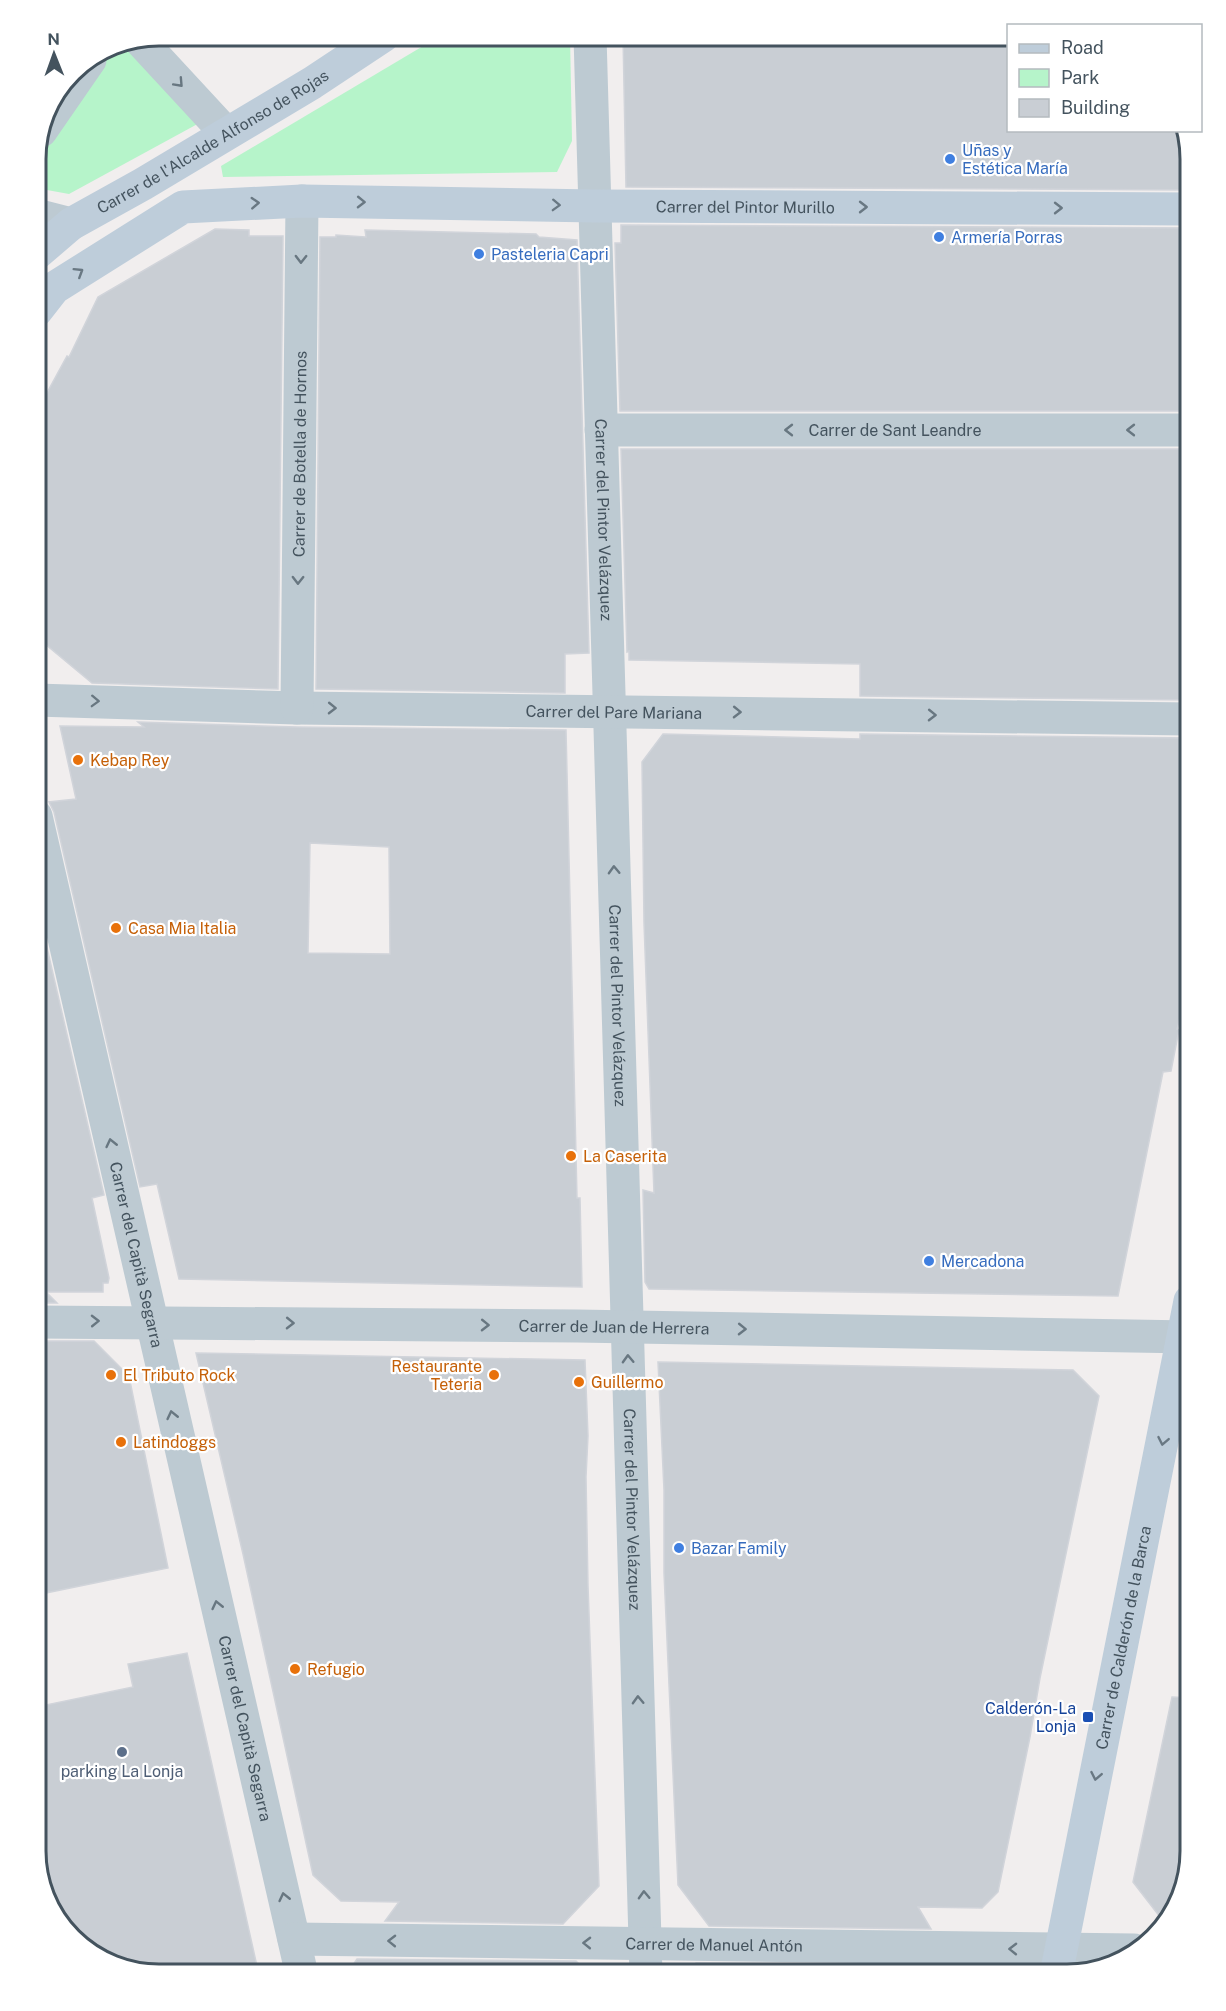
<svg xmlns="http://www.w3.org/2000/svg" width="1226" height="2011" font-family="'Public Sans',sans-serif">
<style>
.green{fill:#b6f4ca}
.building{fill:#c9ced4;stroke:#d1d4da;stroke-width:1.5;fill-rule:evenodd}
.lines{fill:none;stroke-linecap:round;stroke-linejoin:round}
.street{stroke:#bdcad2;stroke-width:33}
.secondary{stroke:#becdda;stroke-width:33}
.oneway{stroke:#687781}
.oneway2{stroke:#697883}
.shop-dot{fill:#3f7fe0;stroke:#fff;stroke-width:2}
.food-dot{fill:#e8710a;stroke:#fff;stroke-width:2}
.transit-dot{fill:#1a4fb4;stroke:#fff;stroke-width:2}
.service-dot{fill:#5c6f8a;stroke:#fff;stroke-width:2}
.labels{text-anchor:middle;stroke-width:4.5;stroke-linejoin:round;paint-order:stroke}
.street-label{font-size:16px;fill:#44535e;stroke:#fff}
.shop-label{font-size:16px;fill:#366cbe;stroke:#fff;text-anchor:start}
.food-label{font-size:16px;fill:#c56008;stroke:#fff;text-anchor:start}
.transit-label{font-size:16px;fill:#164399;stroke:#fff;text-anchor:end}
.service-label{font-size:16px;fill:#4e5e75;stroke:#fff}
.rim{fill:none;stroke:#44535e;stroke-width:3}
</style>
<rect width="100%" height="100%" fill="#f1eeee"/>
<!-- green -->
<g class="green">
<polygon points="440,36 570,36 572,141 557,172 223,177 221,166"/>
<polygon points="125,43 203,121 69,194 36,188 36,152 41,131 90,60 113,45"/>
</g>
<!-- building -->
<g class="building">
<polygon points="623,36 1008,36 1008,130 1183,130 1190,160 1190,190 626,187"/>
<polygon points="621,225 1190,228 1190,411 620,411 615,243 621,243"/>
<polygon points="215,229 249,230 249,236 283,236 278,689 92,683 44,643 36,600 36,413 67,356 69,357 98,297"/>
<polygon points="365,230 536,234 539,237 577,240 589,653 565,654 565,693 316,689 320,237 336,237 336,235 366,237"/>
<polygon points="621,449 1190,449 1190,700 860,696 860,664 629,660 629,651 627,652"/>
<path d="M138 722 297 727 566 730 577 1198H580L582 1287 179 1279 157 1184 140 1187 54 812 49 802 76 799 60 726 144 727ZM310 843 389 847 390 954 308 953Z"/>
<polygon points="663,734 860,739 860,734 1190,738 1190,933 1180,986 1188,987 1177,1029 1179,1030 1171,1071 1163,1072 1118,1296 649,1289 645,1282 643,1190 654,1193 644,923 642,762"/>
<polygon points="36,900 104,1195 92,1198 109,1278 108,1283 103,1283 103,1292 46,1292 57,1303 36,1303"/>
<polygon points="36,1341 94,1341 129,1376 168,1568 36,1595"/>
<polygon points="196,1353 585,1360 588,1436 586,1477 588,1586 599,1886 563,1924 385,1921 399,1902 341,1901 313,1875 243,1554"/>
<polygon points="658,1362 1073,1370 1099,1396 1040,1678 1030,1737 998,1892 982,1908 918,1907 931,1929 709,1926 678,1885 664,1573 664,1490"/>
<polygon points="187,1653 259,1975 152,1975 91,1954 49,1906 36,1851 36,1707 133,1687 128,1664"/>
<polygon points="1172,1697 1190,1698 1190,1852 1173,1913 1164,1922 1133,1882"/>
<polygon points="357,1959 576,1961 590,1975 346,1975"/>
<polygon points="696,1963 955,1966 960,1975 687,1975"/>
</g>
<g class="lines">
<!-- street -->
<g class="street">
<path id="s1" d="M590 36 646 1975"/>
<polyline points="140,40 226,133"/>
<polyline points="41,131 90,60"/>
<polyline points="36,215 71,224"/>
<path id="s2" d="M601 430H1190"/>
<path id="s3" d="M36 700 297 708 1190 719"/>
<path id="s4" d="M297 708 302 201"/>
<path id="s5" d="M36 816 302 1975"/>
<path id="s6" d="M36 1322 577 1326 1190 1337"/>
<path id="s7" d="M294 1939 1134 1950"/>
</g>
<!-- secondary -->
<g class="secondary">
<path id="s8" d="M36 254 71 224 143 184 312 83 383 36"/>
<path id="s9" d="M36 311 54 288 183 207 302 201 595 206 1190 209"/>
<path id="s10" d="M1056 1975 1190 1301"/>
</g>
</g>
<!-- one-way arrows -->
<defs><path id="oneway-chevron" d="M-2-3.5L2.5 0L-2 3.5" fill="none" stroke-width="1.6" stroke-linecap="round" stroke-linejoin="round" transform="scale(1.5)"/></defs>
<g class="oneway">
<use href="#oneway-chevron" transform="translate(179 83) rotate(47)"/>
<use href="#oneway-chevron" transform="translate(301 259) rotate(91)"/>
<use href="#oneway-chevron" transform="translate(789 430) rotate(-180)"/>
<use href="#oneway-chevron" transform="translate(1131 430) rotate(-180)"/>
<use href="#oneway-chevron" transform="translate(298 580) rotate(91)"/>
<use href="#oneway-chevron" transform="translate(95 701) rotate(2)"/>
<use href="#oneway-chevron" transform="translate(332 708) rotate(1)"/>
<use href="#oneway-chevron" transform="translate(737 712) rotate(1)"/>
<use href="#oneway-chevron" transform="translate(932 715) rotate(1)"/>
<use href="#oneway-chevron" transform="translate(614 870) rotate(-92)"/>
<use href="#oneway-chevron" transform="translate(111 1143) rotate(-103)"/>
<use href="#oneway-chevron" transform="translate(95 1321) rotate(-1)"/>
<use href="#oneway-chevron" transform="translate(290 1323) rotate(1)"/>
<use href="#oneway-chevron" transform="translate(485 1325) rotate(1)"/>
<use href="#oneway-chevron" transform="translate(742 1329) rotate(1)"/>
<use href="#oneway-chevron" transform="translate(628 1359) rotate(-92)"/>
<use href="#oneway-chevron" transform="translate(172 1415) rotate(-103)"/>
<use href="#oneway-chevron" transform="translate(217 1605) rotate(-103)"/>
<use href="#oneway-chevron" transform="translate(638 1700) rotate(-92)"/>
<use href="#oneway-chevron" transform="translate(644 1895) rotate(-92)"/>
<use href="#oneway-chevron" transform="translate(284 1897) rotate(-103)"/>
<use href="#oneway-chevron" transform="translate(392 1941) rotate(-179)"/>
<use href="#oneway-chevron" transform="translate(587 1943) rotate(-179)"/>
<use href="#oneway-chevron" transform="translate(1013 1949) rotate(-179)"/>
</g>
<g class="oneway2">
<use href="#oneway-chevron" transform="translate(361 202) rotate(1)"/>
<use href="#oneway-chevron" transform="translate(255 203) rotate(-3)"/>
<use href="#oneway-chevron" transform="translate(556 205) rotate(2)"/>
<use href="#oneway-chevron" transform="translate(863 207)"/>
<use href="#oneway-chevron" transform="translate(1058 208)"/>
<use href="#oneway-chevron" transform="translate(79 272) rotate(-32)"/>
<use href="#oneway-chevron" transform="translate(1163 1441) rotate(101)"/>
<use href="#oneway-chevron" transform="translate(1096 1776) rotate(101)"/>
</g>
<!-- markers -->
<g class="shop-dot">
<circle cx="950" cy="159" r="6"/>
<circle cx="939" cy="237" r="6"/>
<circle cx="479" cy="254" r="6"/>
<circle cx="929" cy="1261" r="6"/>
<circle cx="679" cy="1548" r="6"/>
</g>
<g class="food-dot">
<circle cx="78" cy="760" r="6"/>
<circle cx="116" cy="928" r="6"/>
<circle cx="571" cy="1156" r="6"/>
<circle cx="111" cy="1375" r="6"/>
<circle cx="494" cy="1375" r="6"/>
<circle cx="579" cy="1382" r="6"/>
<circle cx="121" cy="1442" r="6"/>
<circle cx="295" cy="1669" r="6"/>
</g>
<rect class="transit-dot" x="1082" y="1711" width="12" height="12" rx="3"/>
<circle class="service-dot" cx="122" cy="1752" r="6"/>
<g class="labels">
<!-- street labels -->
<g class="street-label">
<text dy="6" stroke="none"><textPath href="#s8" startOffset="210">Carrer de l'Alcalde Alfonso de Rojas</textPath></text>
<text dy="6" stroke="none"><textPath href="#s9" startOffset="744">Carrer del Pintor Murillo</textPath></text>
<text dy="6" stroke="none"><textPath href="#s2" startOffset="294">Carrer de Sant Leandre</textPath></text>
<text dy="6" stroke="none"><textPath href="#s4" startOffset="254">Carrer de Botella de Hornos</textPath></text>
<text dy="6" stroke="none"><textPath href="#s1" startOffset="484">Carrer del Pintor Velázquez</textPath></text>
<text dy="6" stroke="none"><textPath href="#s3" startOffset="578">Carrer del Pare Mariana</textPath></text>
<text dy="6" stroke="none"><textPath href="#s1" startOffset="970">Carrer del Pintor Velázquez</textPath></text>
<text dy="6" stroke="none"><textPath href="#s5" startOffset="450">Carrer del Capità Segarra</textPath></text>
<text dy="6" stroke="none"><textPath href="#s6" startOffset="578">Carrer de Juan de Herrera</textPath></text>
<text dy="6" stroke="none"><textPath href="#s1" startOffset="1474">Carrer del Pintor Velázquez</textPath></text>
<text dy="6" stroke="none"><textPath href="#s10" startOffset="344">Carrer de Calderón de la Barca</textPath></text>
<text dy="6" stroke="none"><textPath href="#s5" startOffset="936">Carrer del Capità Segarra</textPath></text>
<text dy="6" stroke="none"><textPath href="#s7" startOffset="420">Carrer de Manuel Antón</textPath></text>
</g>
<!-- shop labels -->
<g class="shop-label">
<text x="962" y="156">Uñas y<tspan x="962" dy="18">Estética María</tspan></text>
<text x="951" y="243">Armería Porras</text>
<text x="491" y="260">Pasteleria Capri</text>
<text x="941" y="1267">Mercadona</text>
<text x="691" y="1554">Bazar Family</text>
</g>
<!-- food labels -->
<g class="food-label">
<text x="90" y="766">Kebap Rey</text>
<text x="128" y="934">Casa Mia Italia</text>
<text x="583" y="1162">La Caserita</text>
<text x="482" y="1372" text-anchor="end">Restaurante<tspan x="482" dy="18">Teteria</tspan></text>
<text x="123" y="1381">El Tributo Rock</text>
<text x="591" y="1388">Guillermo</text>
<text x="133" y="1448">Latindoggs</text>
<text x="307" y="1675">Refugio</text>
</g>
<!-- transit labels -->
<g class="transit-label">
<text x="1076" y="1714">Calderón-La<tspan x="1076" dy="18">Lonja</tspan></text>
</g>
<!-- service labels -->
<g class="service-label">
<text x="122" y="1777">parking La Lonja</text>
</g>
</g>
<!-- crop -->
<path d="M0 0H1226V2011H0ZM159 46H1067A113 113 0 0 1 1180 159V1851A113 113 0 0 1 1067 1964H159A113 113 0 0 1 46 1851V159A113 113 0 0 1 159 46Z" fill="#fff" fill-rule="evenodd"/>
<path class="rim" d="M159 46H1067A113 113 0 0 1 1180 159V1851A113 113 0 0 1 1067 1964H159A113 113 0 0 1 46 1851V159A113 113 0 0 1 159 46Z"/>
<!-- legend -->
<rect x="1007" y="24" width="195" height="108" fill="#ffffff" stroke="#b4babf" stroke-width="1.5"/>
<rect x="1019" y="44" width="30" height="9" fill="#becdda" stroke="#b4babf" stroke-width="1.5"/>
<text x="1061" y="54" font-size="18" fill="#44535e">Road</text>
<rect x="1019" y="69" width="30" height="18" fill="#b6f4ca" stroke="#b4babf" stroke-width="1.5"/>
<text x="1061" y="84" font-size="18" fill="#44535e">Park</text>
<rect x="1019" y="99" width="30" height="18" fill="#c9ced4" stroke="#b4babf" stroke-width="1.5"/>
<text x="1061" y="114" font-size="18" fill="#44535e">Building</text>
<!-- north arrow -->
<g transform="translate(54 54) rotate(359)" stroke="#ffffff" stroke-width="4.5" paint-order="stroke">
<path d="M0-4.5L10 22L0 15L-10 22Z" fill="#44535e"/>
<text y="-9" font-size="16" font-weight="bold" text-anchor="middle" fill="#44535e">N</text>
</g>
</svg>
